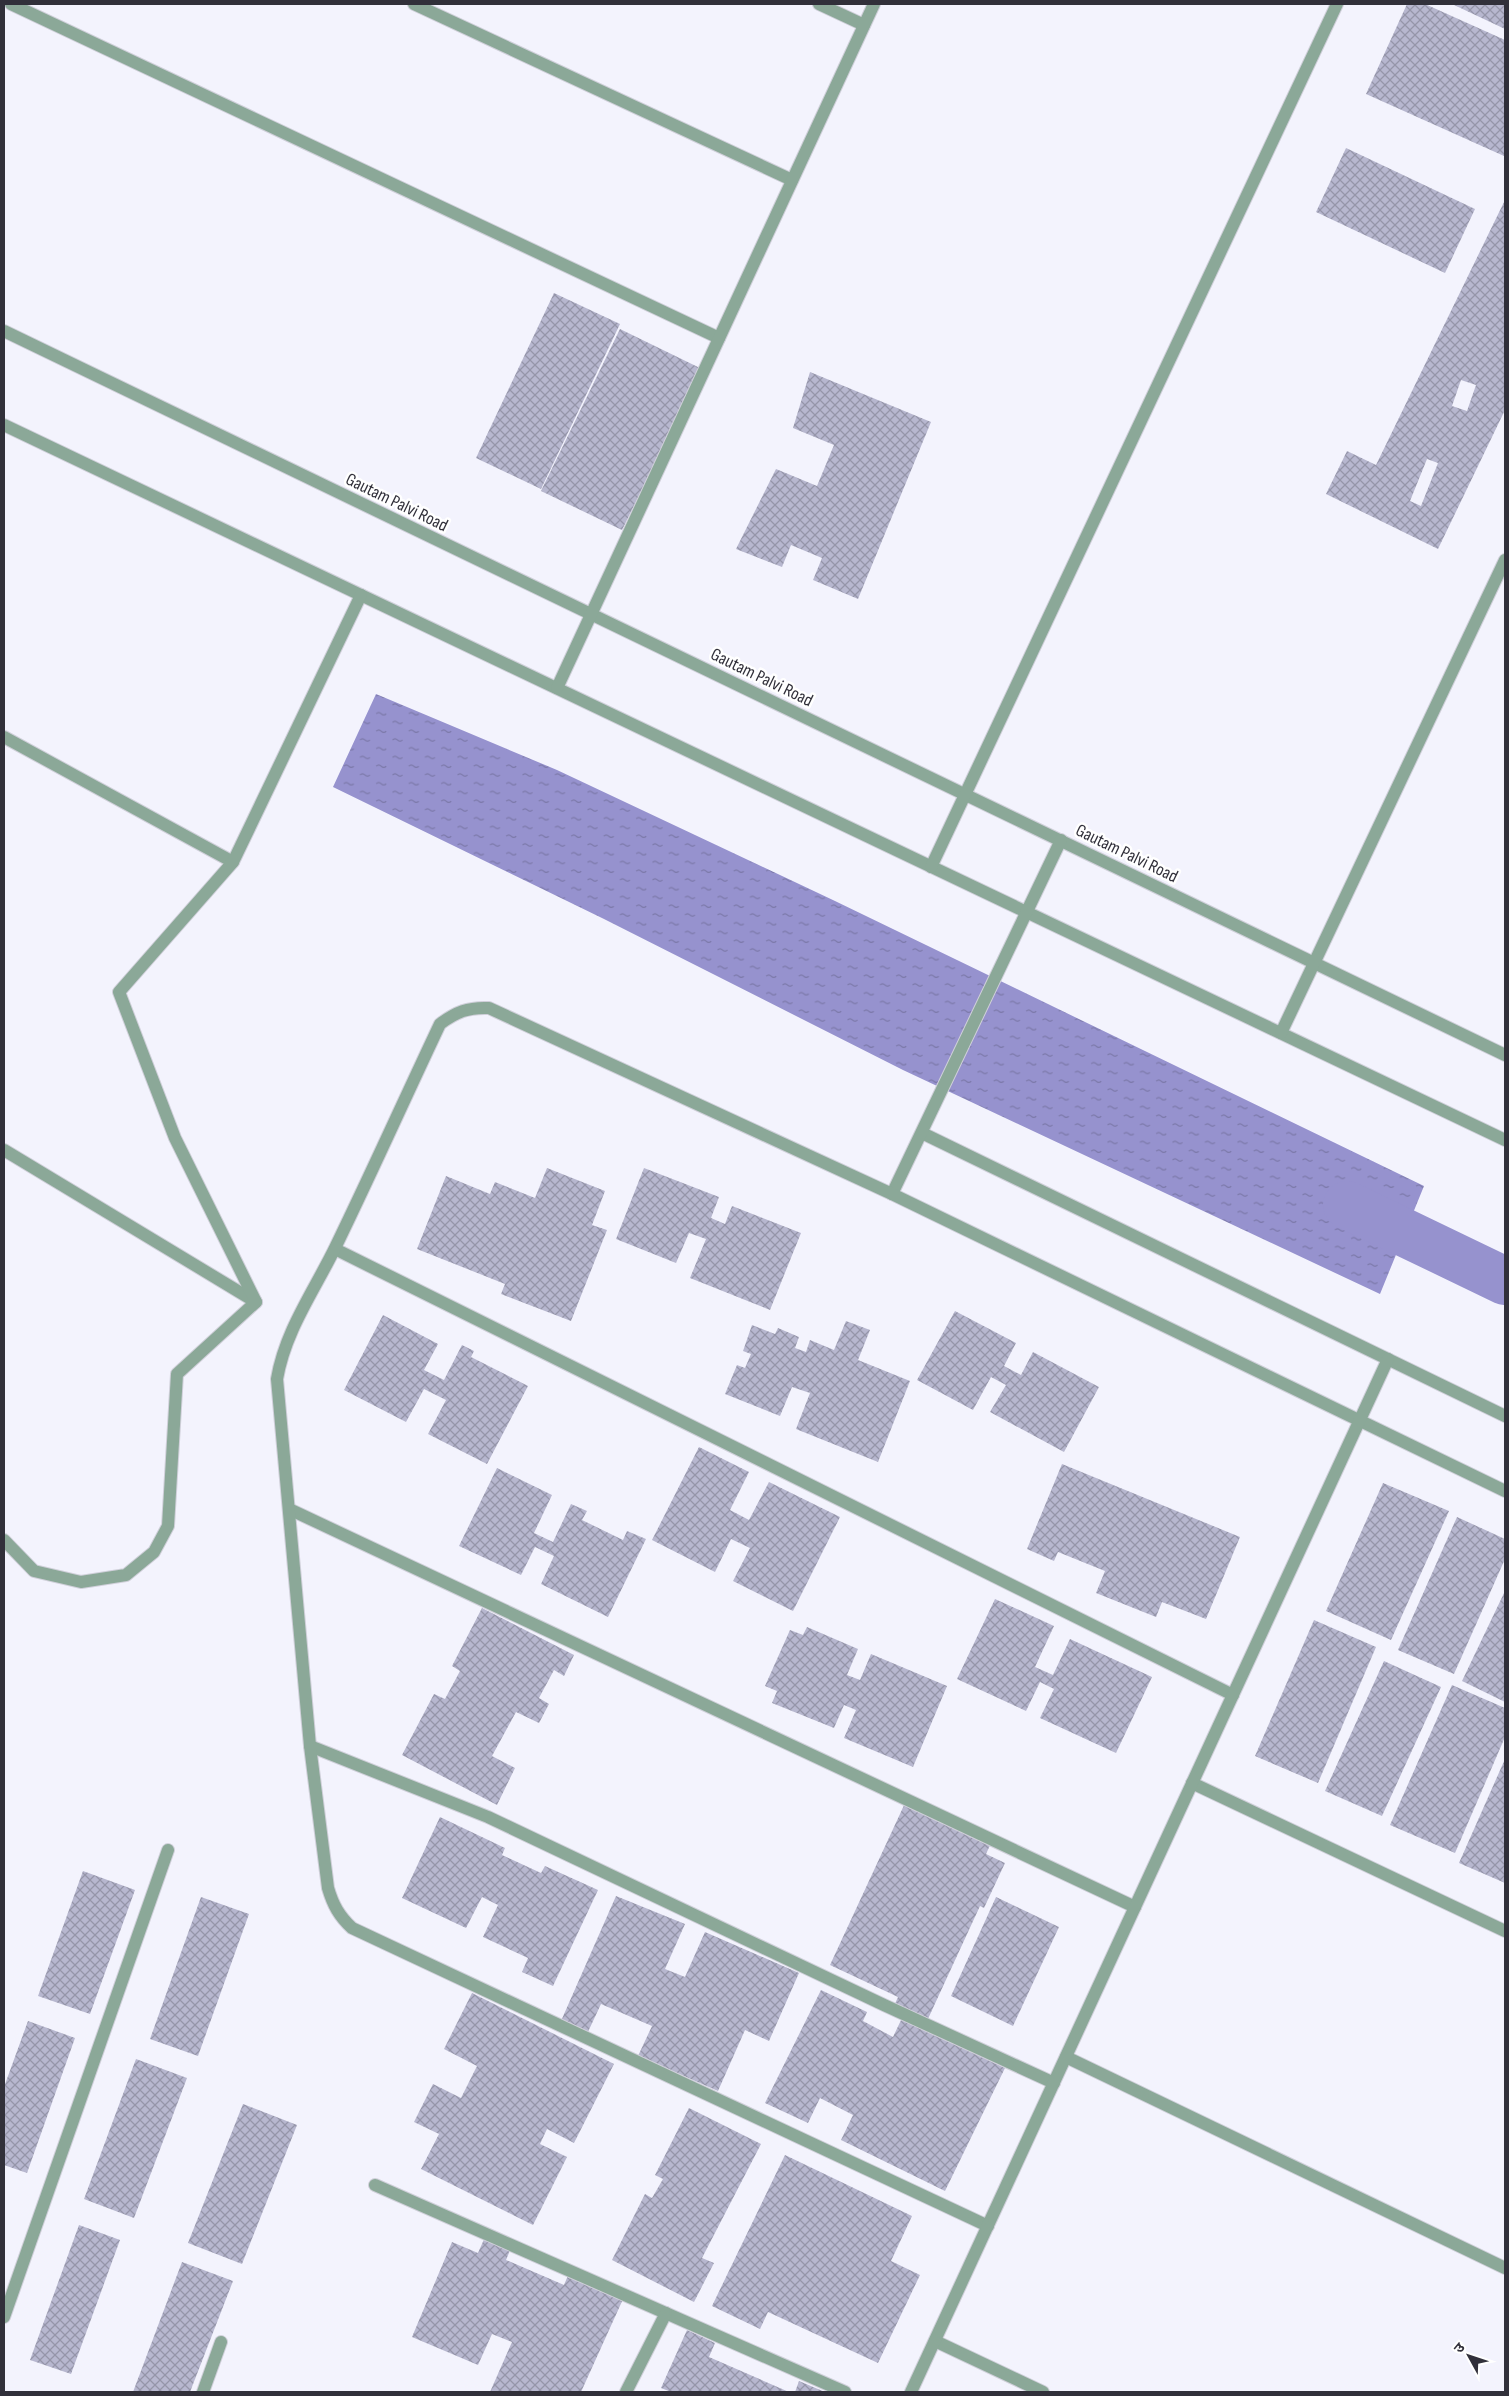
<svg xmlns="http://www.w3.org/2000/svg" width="1509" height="2396" font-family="'Sofia Sans Condensed','Noto Sans Devanagari',sans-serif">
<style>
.water{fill:url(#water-ripples)}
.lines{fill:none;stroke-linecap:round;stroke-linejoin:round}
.canal{stroke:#9692ce;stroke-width:48}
.building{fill:url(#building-cross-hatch);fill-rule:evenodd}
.service-casing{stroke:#d0d0da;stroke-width:14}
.minor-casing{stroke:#d0d0da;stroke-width:14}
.service{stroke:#8ba898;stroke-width:12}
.minor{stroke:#8ba898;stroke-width:12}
.labels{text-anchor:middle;stroke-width:5;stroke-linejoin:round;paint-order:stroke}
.street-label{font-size:18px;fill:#31303a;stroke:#fff}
</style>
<defs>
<pattern id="water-ripples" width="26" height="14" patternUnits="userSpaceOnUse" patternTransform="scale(1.25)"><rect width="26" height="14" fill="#9692ce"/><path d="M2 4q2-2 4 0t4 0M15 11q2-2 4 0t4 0" fill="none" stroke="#7b78a8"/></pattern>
<pattern id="building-cross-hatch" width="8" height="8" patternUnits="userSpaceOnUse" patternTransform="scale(1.25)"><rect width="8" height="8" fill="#b7b7cf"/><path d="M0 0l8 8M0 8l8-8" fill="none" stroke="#9595a9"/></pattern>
</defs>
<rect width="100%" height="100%" fill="#f3f3fd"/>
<!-- water -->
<polygon class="water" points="376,694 557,770 835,901 1424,1186 1380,1294 903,1070 604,919 333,787"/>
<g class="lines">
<!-- canal -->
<polyline class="canal" points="1347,1205 1505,1281"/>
</g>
<!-- building -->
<g class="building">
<polygon points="1407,4 1425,4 1505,40 1504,156 1366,94"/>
<polygon points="1452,4 1505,4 1505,29"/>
<polygon points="1346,148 1475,209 1445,273 1316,212"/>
<path d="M1505 200V410L1438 549 1326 494 1347 451 1376 465ZM1461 380 1476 385 1467 411 1452 406ZM1427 459 1438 463 1421 506 1410 501Z"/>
<polygon points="554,293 620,324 541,489 476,458"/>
<polygon points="620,329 702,369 622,530 541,491"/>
<polygon points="810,372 931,422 858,599 813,580 822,558 791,545 782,567 736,549 776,469 817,486 834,445 793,428"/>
<polygon points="547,1168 605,1191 592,1225 607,1230 571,1321 501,1294 505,1284 417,1249 446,1176 490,1194 495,1182 535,1198"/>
<polygon points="644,1168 719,1197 711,1218 725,1224 732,1206 801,1233 770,1310 690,1278 706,1239 689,1233 676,1263 616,1239"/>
<polygon points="955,1311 1016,1343 1004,1366 1021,1375 1033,1352 1099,1387 1064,1452 990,1412 1006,1385 991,1377 973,1410 917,1380"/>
<polygon points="383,1315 438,1344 424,1370 444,1380 462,1345 474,1351 471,1357 528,1386 487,1464 428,1434 446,1400 424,1389 406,1422 344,1390"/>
<polygon points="846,1321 870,1330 858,1360 910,1381 878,1462 796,1429 810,1393 792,1387 780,1416 725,1394 737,1365 745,1368 751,1354 743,1351 752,1325 775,1334 778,1328 799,1337 795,1348 806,1352 810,1340 834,1350"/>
<polygon points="699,1447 749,1472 730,1510 749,1520 769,1482 840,1517 793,1611 733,1581 750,1548 731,1539 715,1572 652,1540"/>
<polygon points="1062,1464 1240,1537 1206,1619 1162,1602 1156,1617 1096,1593 1105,1571 1058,1552 1054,1561 1027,1549"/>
<polygon points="497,1468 552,1495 534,1533 553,1542 571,1504 587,1511 582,1520 623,1540 627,1531 646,1539 608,1617 541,1584 554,1556 535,1547 521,1575 459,1546"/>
<polygon points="1383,1483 1449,1511 1391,1640 1326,1611"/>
<polygon points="1457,1517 1505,1539 1505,1559 1454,1674 1398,1650"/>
<polygon points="1505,1591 1505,1702 1462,1681"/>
<polygon points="995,1599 1054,1626 1035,1667 1053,1675 1070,1639 1152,1677 1116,1753 1040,1718 1054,1689 1040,1682 1026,1711 957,1679"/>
<polygon points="482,1608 574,1655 564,1676 554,1670 539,1698 549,1704 539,1723 516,1712 492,1756 515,1768 497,1805 402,1755 434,1694 445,1699 460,1671 452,1666"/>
<polygon points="1314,1620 1376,1647 1318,1783 1255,1756"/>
<polygon points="807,1627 858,1649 847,1675 860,1680 871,1654 947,1686 913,1767 844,1738 856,1710 844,1705 834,1728 772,1703 777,1691 765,1686 790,1630 803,1635"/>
<polygon points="1384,1661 1441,1687 1382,1816 1325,1791"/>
<polygon points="1452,1685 1505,1708 1505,1737 1455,1853 1390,1825"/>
<polygon points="1505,1759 1505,1883 1459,1863"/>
<polygon points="906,1801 992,1841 986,1854 1005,1863 984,1908 980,1906 927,2021 894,2006 898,1997 830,1965"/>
<polygon points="440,1817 505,1848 502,1855 541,1873 545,1866 598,1890 553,1986 522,1972 528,1958 483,1937 498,1905 482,1897 466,1928 402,1898"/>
<polygon points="83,1871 135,1890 90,2014 38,1996"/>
<polygon points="616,1896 685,1924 665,1969 685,1977 705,1932 799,1973 769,2041 745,2030 718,2091 638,2056 652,2026 601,2004 587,2034 561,2021"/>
<polygon points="201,1897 249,1914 198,2056 150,2039"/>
<polygon points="996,1897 1059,1927 1013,2026 951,1996"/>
<polygon points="821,1990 867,2012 863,2021 893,2037 902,2018 1005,2068 945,2191 841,2140 853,2115 820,2098 808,2123 765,2103"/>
<polygon points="472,1993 614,2064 574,2143 547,2129 540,2144 567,2157 533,2225 421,2169 439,2134 414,2122 433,2084 461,2098 477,2066 444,2049"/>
<polygon points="28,2021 75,2038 27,2173 4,2165 4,2087"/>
<polygon points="136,2059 187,2078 134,2218 84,2199"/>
<polygon points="243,2104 297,2125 242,2264 188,2243"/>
<polygon points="689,2108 761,2144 702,2258 714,2263 694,2302 612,2260 645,2194 652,2198 663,2179 655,2175"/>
<polygon points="785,2155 912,2216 891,2261 920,2275 878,2363 768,2312 760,2329 712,2306"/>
<polygon points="79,2225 120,2240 71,2374 30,2360"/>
<polygon points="485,2237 511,2248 506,2260 564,2285 569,2273 624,2297 581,2392 490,2392 512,2342 492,2334 478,2365 412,2337 452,2242 478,2253"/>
<polygon points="182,2262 233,2281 190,2392 133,2392"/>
<polygon points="687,2330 715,2343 709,2357 789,2392 671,2392 661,2388"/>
<polygon points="799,2381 825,2392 795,2392"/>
</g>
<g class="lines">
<defs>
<g id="service">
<polyline points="4,2317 168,1850"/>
<polyline points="203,2392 221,2342"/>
</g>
<g id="minor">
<polyline points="11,4 719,338"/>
<polyline points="414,4 792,180"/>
<polyline points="819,4 864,25"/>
<polyline points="4,331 1505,1055"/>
<polyline points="4,425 1505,1140"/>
<polyline points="557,688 874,4"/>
<polyline points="4,737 233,862"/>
<polyline points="931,867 1337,4"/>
<polyline points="1281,1033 1505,560"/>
<polyline points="922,1133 1505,1416"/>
<polyline points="4,1150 256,1302"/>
<polyline points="892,1194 1061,840"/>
<polyline points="335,1249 1233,1695"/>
<polyline points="289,1509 1135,1907"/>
<polyline points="4,1540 34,1571 81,1582 126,1575 154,1552 168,1526 177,1374 256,1302 175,1138 119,992 233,862 361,595"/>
<polyline points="310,1746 488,1817 884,2005 1054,2083"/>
<polyline points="1192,1783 1505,1931"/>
<polyline points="1066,2057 1505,2268"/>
<polyline points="375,2185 845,2392"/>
<path d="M988 2226 352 1928C339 1916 333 1905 328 1888L310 1746 277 1379C285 1331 314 1291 335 1248 371 1174 405 1098 440 1024 456 1012 468 1007 489 1008L892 1194 1505 1491"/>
<polyline points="935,2341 1043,2392"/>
<polyline points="626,2392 666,2313"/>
<polyline points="911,2392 1388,1359"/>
</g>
</defs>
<!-- service casing -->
<use href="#service" class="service-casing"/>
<!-- minor casing -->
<use href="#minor" class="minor-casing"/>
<!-- service -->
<use href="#service" class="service"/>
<!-- minor -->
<use href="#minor" class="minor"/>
</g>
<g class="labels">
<!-- street labels -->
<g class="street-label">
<text transform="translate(397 502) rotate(26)" y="6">Gautam Palvi Road</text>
<text transform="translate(762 677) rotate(26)" y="6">Gautam Palvi Road</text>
<text transform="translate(1127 853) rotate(26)" y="6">Gautam Palvi Road</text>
</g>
</g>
<!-- border -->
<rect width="1509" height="2396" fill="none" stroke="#31303a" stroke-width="10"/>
<!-- north arrow -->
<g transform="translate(1469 2356) rotate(310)" stroke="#ffffff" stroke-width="4" paint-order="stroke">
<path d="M0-4L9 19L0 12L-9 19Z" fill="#31303a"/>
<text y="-8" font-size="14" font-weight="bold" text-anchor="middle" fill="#31303a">उ</text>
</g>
</svg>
